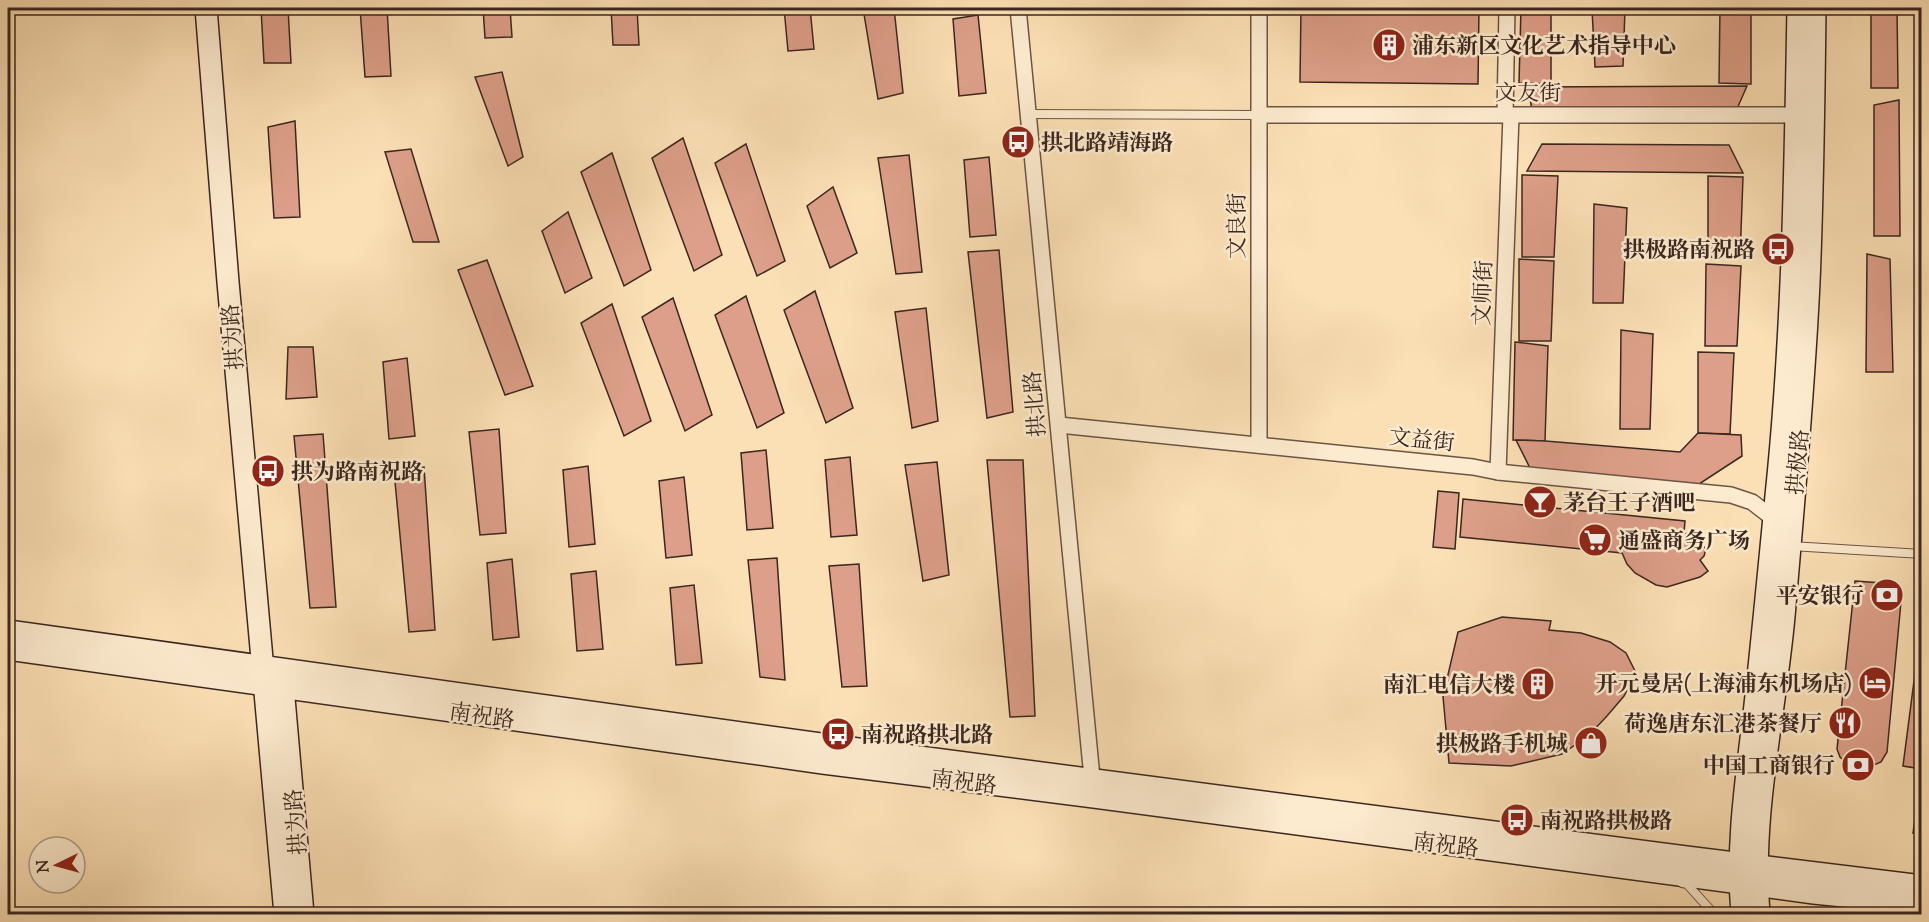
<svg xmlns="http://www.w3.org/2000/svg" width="1929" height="922" font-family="'Sorts Mill Goudy','Noto Serif SC',serif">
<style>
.building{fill:#dd9f89;stroke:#3b2720;stroke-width:1.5}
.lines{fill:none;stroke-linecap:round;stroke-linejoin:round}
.lane-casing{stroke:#6b5545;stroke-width:10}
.street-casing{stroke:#6b5545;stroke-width:18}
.secondary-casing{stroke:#3b2720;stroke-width:24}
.lane{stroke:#fdebcf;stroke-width:8}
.street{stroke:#fdebcf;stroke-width:15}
.secondary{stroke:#fdebcf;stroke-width:21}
.labels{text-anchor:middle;stroke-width:5;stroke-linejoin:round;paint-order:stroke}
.poi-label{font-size:22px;font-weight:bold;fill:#3b2720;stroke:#fdebcf;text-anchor:start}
.street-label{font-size:22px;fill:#3b2720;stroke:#fdebcf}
</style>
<rect width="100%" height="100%" fill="#fce0b5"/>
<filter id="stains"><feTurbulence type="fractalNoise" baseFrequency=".00333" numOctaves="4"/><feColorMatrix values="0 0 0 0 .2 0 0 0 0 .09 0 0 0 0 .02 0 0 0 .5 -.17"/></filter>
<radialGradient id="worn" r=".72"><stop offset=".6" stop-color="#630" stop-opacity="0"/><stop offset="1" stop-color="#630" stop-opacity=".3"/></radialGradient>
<!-- building -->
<g class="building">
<polygon points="261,8 288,8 291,63 264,63"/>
<polygon points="360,8 387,8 391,76 365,77"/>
<polygon points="483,8 510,8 512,37 485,38"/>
<polygon points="611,8 637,8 639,45 613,45"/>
<polygon points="784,8 810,8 814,49 788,51"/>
<polygon points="863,8 894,8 903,93 878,99"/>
<polygon points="1301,8 1479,8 1478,84 1300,82"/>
<polygon points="1521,8 1551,8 1551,84 1519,83"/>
<rect x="1638" y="8" width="32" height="6"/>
<polygon points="1720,8 1751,8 1751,84 1719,83"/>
<polygon points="1871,8 1897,8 1898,88 1871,88"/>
<polygon points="1592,9 1625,9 1623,66 1595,67"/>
<polygon points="978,15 986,93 959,96 953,19"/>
<polygon points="502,72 523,157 508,166 475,77"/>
<polygon points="1747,86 1736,111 1532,110 1528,87"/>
<polygon points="1899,100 1900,236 1874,236 1874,105"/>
<polygon points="295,121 300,217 274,218 268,127"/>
<polygon points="683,138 722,255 694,271 652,158"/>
<polygon points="746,144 785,261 757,276 715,163"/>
<polygon points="1542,144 1729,145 1743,173 1527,171"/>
<polygon points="411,149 439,242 413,242 385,152"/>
<polygon points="612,153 651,270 624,286 581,172"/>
<polygon points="909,155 922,272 896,274 878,158"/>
<polygon points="989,157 996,235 970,237 964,160"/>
<polygon points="1522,175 1558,176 1554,257 1522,257"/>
<polygon points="1708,176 1743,177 1740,258 1708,257"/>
<polygon points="833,187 857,253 830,268 807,206"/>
<polygon points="1594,204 1627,208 1623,303 1593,303"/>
<polygon points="568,212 592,278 565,293 542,231"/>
<polygon points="999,250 1013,412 987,418 968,252"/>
<polygon points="1867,254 1890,259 1893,372 1866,372"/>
<polygon points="1519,259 1554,261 1551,341 1519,341"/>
<polygon points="487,260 533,386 505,395 458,270"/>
<polygon points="1706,264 1741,266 1737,346 1705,346"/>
<polygon points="815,291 853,408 826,423 784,310"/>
<polygon points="746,296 784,413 757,428 715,315"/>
<polygon points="673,298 712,415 685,431 642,317"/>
<polygon points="612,304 651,421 624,436 581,323"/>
<polygon points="926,308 938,421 912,428 895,312"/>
<polygon points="1621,330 1653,334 1650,429 1620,429"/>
<polygon points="1515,342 1548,346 1545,441 1513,440"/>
<polygon points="288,347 313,347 317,397 286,399"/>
<polygon points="1698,352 1734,353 1730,434 1698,433"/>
<polygon points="407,358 415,436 389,439 383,362"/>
<polygon points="499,429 506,533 480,535 469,432"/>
<polygon points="1698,433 1741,435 1742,456 1690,490 1530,468 1516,440 1545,441 1680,452"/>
<polygon points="323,434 336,607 310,608 294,436"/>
<polygon points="766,450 773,528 747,530 741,453"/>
<polygon points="850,457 857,535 831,537 825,460"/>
<polygon points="987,460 1023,460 1035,716 1010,717"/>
<polygon points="937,462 949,575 923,581 905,465"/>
<polygon points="588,466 595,544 569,547 563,470"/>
<polygon points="424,467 435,630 409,632 394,471"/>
<polygon points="684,477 692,555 666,558 659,481"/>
<polygon points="1438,491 1459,493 1455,549 1433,547"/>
<polygon points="1463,499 1685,521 1684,533 1693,535 1706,549 1704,556 1700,560 1708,571 1700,577 1667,587 1656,585 1635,573 1627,564 1622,553 1460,537"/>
<polygon points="777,558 785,680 760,677 748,560"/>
<polygon points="512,559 519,637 493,640 487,563"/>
<polygon points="859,564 867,686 842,687 829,566"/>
<polygon points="596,571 603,649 577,651 571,574"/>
<polygon points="1855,581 1882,583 1881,601 1901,602 1887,752 1881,762 1860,771 1849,765 1840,757 1837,749"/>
<polygon points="694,585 702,663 676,665 670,588"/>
<polygon points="1502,617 1551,621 1549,630 1581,633 1610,642 1626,653 1636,673 1624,696 1607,716 1589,735 1562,754 1511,766 1449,763 1443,696 1458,632"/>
<polygon points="1922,619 1922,769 1903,766"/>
<polygon points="1922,769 1922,834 1913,833"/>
</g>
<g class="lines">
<defs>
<g id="lane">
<polyline points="1029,114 1259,115"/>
<polyline points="1791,546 1922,554"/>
<polyline points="1682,883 1687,884 1714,914"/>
</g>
<g id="street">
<polyline points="1018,8 1093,788"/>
<polyline points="1259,8 1259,445"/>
<polyline points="1259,115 1796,115"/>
<polyline points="1505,115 1507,8"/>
<polyline points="1059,425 1473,467 1498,472 1731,495 1752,502 1774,519"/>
<polyline points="1498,472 1511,115"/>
</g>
<g id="secondary">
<polyline points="206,8 228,282 285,914"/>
<polyline points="8,631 835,746 1686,857 1922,886"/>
<polyline points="8,649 823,763 1094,797 1814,893 1922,904"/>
<polyline points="273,677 283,687 303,914"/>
<path d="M1742 914C1736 847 1746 781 1754 714 1762 642 1769 569 1776 496 1793 334 1795 170 1798 8"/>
<path d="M1759 914C1750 811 1777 708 1785 605 1794 498 1804 390 1809 282 1813 190 1814 99 1815 8"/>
</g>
</defs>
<!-- lane casing -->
<use href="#lane" class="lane-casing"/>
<!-- street casing -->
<use href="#street" class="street-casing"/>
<!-- secondary casing -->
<use href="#secondary" class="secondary-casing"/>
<!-- lane -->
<use href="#lane" class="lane"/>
<!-- street -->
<use href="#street" class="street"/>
<!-- secondary -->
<use href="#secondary" class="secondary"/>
</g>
<!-- icons -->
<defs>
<symbol id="building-disc" viewBox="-11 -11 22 22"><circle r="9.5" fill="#8f2418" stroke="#fdebcf"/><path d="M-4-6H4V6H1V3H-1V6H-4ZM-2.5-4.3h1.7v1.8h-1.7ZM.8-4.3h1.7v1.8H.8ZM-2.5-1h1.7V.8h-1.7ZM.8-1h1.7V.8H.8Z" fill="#fff"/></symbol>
<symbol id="bus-disc" viewBox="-11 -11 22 22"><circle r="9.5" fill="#8f2418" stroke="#fdebcf"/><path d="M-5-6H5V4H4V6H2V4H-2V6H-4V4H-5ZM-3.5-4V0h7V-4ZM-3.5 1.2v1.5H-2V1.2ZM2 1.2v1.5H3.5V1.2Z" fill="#fff"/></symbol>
<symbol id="bar-disc" viewBox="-11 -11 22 22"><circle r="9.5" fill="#8f2418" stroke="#fdebcf"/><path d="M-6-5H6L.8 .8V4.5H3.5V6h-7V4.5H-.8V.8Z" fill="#fff"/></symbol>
<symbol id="supermarket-disc" viewBox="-11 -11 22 22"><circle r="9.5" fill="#8f2418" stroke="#fdebcf"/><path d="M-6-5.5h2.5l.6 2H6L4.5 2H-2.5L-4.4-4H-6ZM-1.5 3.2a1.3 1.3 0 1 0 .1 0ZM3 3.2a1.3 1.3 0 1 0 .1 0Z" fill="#fff"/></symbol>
<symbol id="bank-disc" viewBox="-11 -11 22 22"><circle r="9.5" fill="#8f2418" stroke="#fdebcf"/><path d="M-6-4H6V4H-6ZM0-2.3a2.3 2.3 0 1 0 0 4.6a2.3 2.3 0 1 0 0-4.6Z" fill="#fff"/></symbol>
<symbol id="hotel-disc" viewBox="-11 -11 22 22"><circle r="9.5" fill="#8f2418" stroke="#fdebcf"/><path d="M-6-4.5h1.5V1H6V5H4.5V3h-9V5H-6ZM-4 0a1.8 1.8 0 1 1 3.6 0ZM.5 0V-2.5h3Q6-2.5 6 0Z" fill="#fff"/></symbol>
<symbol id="restaurant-disc" viewBox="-11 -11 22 22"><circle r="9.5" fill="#8f2418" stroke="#fdebcf"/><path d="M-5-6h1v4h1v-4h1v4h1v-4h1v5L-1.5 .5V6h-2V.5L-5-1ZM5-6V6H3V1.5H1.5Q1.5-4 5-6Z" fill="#fff"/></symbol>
<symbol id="shop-disc" viewBox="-11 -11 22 22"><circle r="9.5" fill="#8f2418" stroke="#fdebcf"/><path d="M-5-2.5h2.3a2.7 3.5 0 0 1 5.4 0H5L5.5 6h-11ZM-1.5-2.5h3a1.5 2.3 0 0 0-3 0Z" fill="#fff"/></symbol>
</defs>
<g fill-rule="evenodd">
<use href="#building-disc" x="1370" y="26" width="38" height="38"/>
<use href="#bus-disc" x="999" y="123" width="38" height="38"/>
<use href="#bus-disc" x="1759" y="230" width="38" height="38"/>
<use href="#bus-disc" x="249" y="452" width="38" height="38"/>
<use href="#bar-disc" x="1521" y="483" width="38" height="38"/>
<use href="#supermarket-disc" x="1576" y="521" width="38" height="38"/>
<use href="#bank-disc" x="1868" y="576" width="38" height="38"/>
<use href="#hotel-disc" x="1856" y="664" width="38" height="38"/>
<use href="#building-disc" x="1519" y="665" width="38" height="38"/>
<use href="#restaurant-disc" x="1826" y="704" width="38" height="38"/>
<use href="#bus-disc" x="819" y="715" width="38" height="38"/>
<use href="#shop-disc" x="1572" y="724" width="38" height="38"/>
<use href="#bank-disc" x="1839" y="746" width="38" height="38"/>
<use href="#bus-disc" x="1498" y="801" width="38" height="38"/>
</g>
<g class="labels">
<!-- poi labels -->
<g class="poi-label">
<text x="1412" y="53">浦东新区文化艺术指导中心</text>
<text x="1041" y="150">拱北路靖海路</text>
<text x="1755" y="257" text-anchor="end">拱极路南祝路</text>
<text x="291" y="479">拱为路南祝路</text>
<text x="1563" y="510">茅台王子酒吧</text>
<text x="1618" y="548">通盛商务广场</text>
<text x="1864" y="603" text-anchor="end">平安银行</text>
<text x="1852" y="691" text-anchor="end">开元曼居(上海浦东机场店)</text>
<text x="1515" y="692" text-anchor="end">南汇电信大楼</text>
<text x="1822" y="731" text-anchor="end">荷逸唐东汇港茶餐厅</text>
<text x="861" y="742">南祝路拱北路</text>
<text x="1568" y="751" text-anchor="end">拱极路手机城</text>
<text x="1835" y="773" text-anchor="end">中国工商银行</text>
<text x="1540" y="828">南祝路拱极路</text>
</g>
<!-- street labels -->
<g class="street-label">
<text x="1528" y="100">文友街</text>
<text transform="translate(1236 226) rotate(-90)" y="8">文良街</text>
<text transform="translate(1482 293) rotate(-88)" y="8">文师街</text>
<text transform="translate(232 337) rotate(-95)" y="8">拱为路</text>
<text transform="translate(1034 404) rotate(-95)" y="8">拱北路</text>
<text transform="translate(1422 439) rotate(6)" y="8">文益街</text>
<text transform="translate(1797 462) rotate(-85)" y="8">拱极路</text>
<text transform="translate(482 715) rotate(8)" y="8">南祝路</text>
<text transform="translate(964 781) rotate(7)" y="8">南祝路</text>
<text transform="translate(295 822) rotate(-95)" y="8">拱为路</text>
<text transform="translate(1446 844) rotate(7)" y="8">南祝路</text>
</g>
</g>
<!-- margin -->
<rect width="1929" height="922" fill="none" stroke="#fce0b5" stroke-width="30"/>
<rect x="9" y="9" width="1911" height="904" fill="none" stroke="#3b2720" stroke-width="3"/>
<rect x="15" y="15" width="1899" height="892" fill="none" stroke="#3b2720" stroke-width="1.5"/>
<!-- north arrow -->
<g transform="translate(57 865) rotate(265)"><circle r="28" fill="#fdebcf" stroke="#af9d89" stroke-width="1.5"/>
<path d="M0-4.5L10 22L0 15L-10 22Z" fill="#8f2418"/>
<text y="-9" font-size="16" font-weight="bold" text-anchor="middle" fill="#3b2720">N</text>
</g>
<rect width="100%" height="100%" filter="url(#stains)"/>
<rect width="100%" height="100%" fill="url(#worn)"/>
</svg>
